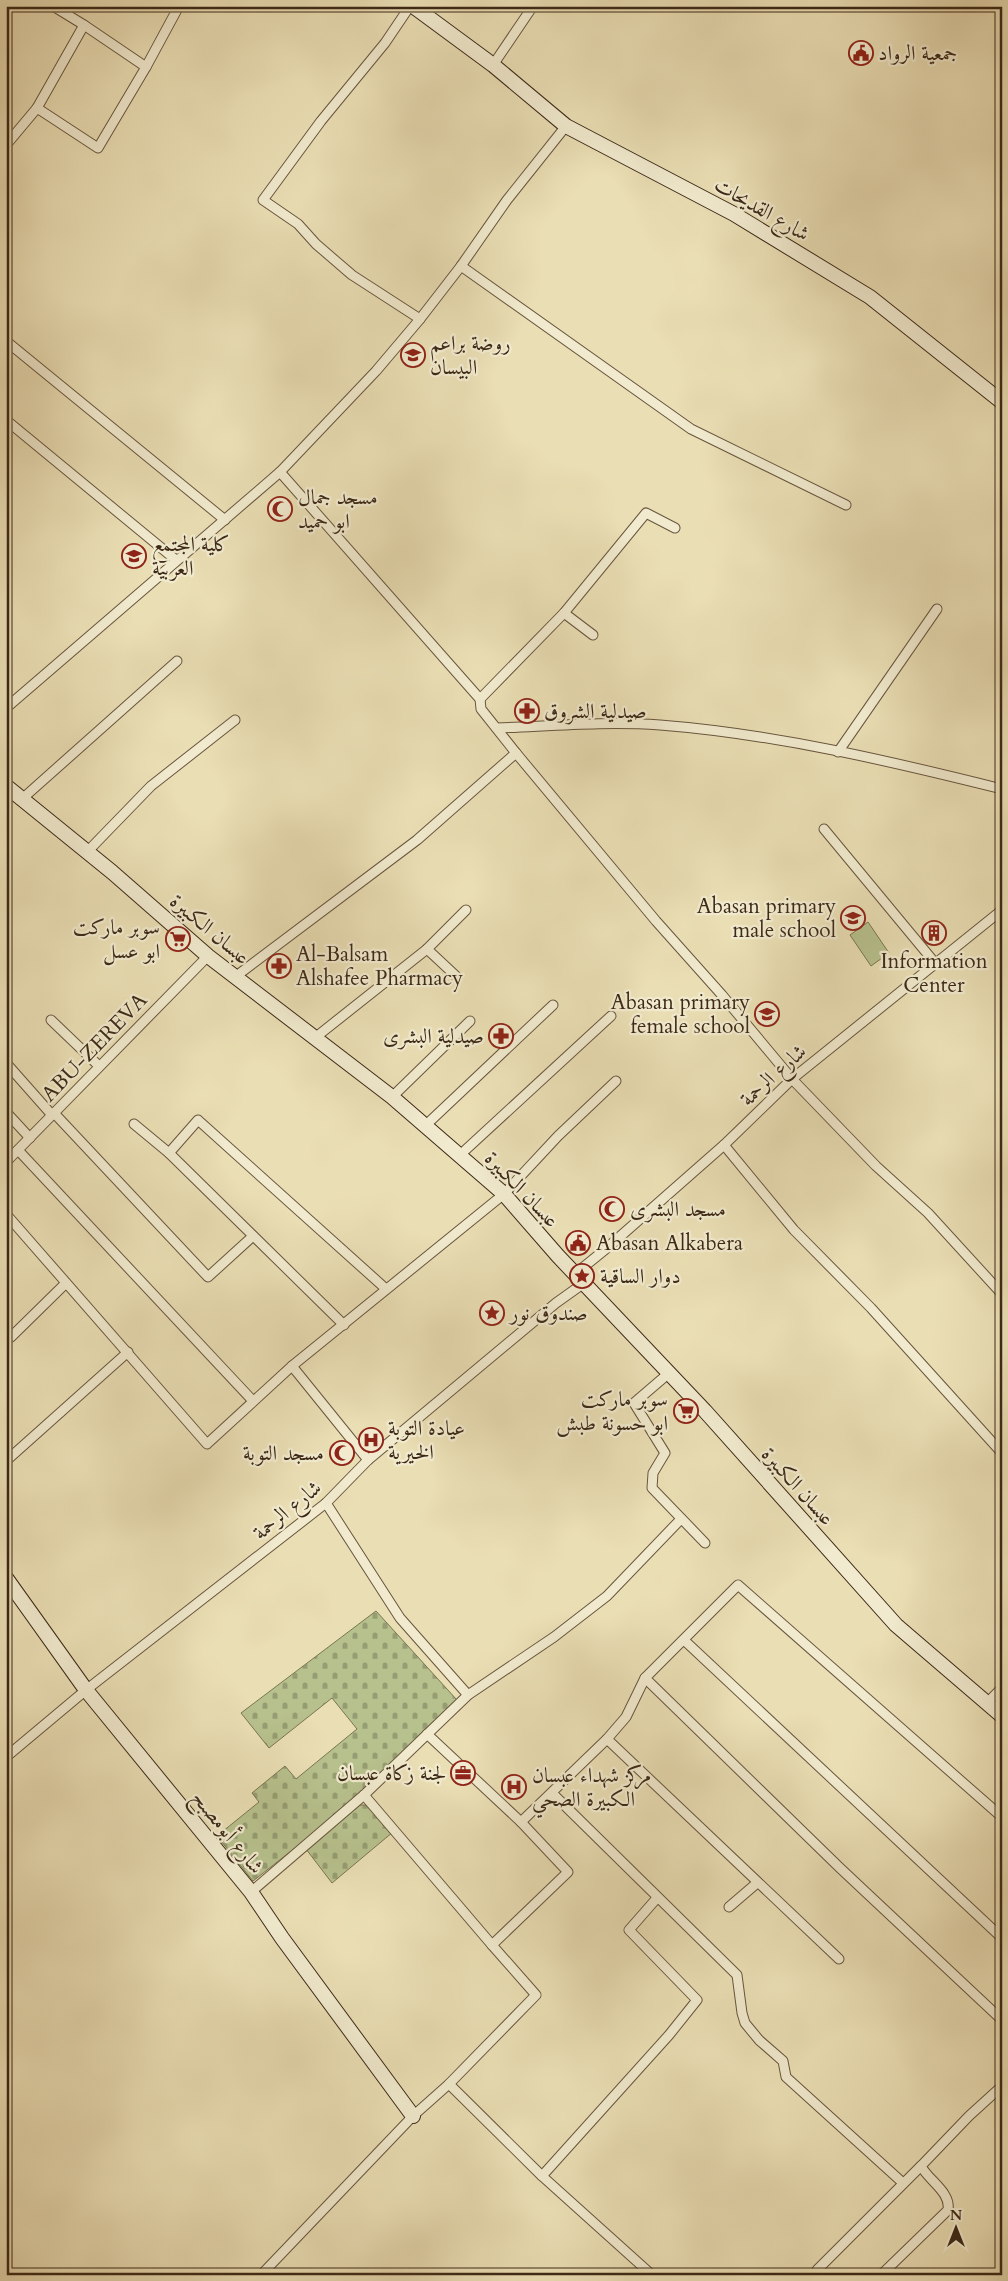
<svg xmlns="http://www.w3.org/2000/svg" width="1008" height="2281" font-family="Cardo,Amiri,serif">
<style>
.cemetery{fill:url(#cemetery-stones);stroke:#7a7552}
.pitch{fill:#b7c18d;stroke:#7a7552}
.lines{fill:none;stroke-linecap:round;stroke-linejoin:round}
.street-casing{stroke:#68563e;stroke-width:11}
.secondary-casing{stroke:#3c2917;stroke-width:16}
.street{stroke:#f1eace;stroke-width:9}
.secondary{stroke:#f1eace;stroke-width:14}
.labels{text-anchor:middle;stroke-width:4.5;stroke-linejoin:round;paint-order:stroke}
.poi-label{font-size:21px;fill:#3c2917;stroke:#f1eace;text-anchor:start}
.street-label{font-size:21px;fill:#3c2917;stroke:#f1eace}
</style>
<defs>
<pattern id="cemetery-stones" width="16" height="16" patternUnits="userSpaceOnUse" patternTransform="scale(1.25)"><rect width="16" height="16" fill="#b7c18d"/><path d="M2 7V4a2 2 0 0 1 4 0v3zM10 15v-3a2 2 0 0 1 4 0v3z" fill="#969d72"/></pattern>
</defs>
<rect width="100%" height="100%" fill="#eadeb4"/>
<filter id="stains"><feTurbulence type="fractalNoise" baseFrequency=".004" numOctaves="4"/><feColorMatrix values="0 0 0 0 .2 0 0 0 0 .09 0 0 0 0 .02 0 0 0 .5 -.17"/></filter>
<radialGradient id="worn" r=".72"><stop offset=".6" stop-color="#630" stop-opacity="0"/><stop offset="1" stop-color="#630" stop-opacity=".3"/></radialGradient>
<!-- cemetery -->
<g class="cemetery">
<polygon points="376,1611 457,1700 356,1800 253,1881 217,1836 259,1802 252,1793 285,1766 296,1779 357,1729 332,1698 269,1748 241,1713"/>
<polygon points="360,1805 370,1805 393,1832 332,1883 306,1849"/>
</g>
<!-- pitch -->
<polygon class="pitch" points="868,922 889,953 871,966 850,935"/>
<g class="lines">
<defs>
<g id="street">
<polyline points="410,6 385,43 321,121 263,200 298,224 316,244 352,275 420,319"/>
<polyline points="84,25 146,67"/>
<polyline points="493,65 533,6"/>
<polyline points="37,108 84,25 53,6"/>
<polyline points="6,145 37,108 98,148 146,67 179,6"/>
<polyline points="461,266 691,429 846,505"/>
<polyline points="6,341 225,520"/>
<polyline points="6,420 176,560"/>
<polyline points="280,472 480,699 481,709 516,753 656,921 722,995 792,1079 876,1166 928,1213 1002,1294"/>
<polyline points="564,613 593,635"/>
<polyline points="480,699 564,613 646,513 675,528"/>
<polyline points="6,708 280,472 376,371 420,319 461,266 507,200 566,126"/>
<path d="M497 728C551 726 606 721 660 725 775 734 890 761 1002 789"/>
<polyline points="838,752 937,609"/>
<polyline points="22,799 177,661"/>
<polyline points="824,829 935,963"/>
<polyline points="86,853 151,786 235,720"/>
<polyline points="427,949 457,977"/>
<polyline points="235,977 417,840 516,753"/>
<polyline points="51,1020 99,1066"/>
<polyline points="316,1037 427,949 466,910"/>
<polyline points="6,1063 52,1115"/>
<polyline points="392,1097 470,1021"/>
<polyline points="6,1112 30,1138"/>
<polyline points="54,1113 208,1277 253,1236"/>
<polyline points="134,1124 169,1153 344,1325"/>
<polyline points="426,1125 553,1005"/>
<polyline points="724,1145 794,1230 871,1308 1002,1453"/>
<polyline points="18,1150 253,1401"/>
<polyline points="169,1153 198,1120 386,1289"/>
<polyline points="460,1155 611,1016"/>
<polyline points="6,1162 208,956"/>
<polyline points="6,1214 207,1444 292,1366 504,1194 558,1136 616,1081"/>
<polyline points="575,1274 607,1248 724,1145 792,1079 1002,910"/>
<polyline points="11,1337 66,1283"/>
<polyline points="292,1366 368,1460"/>
<polyline points="669,1373 634,1403 665,1453 653,1473 652,1488 705,1543"/>
<polyline points="6,1461 128,1352"/>
<polyline points="326,1503 400,1618 468,1695"/>
<polyline points="685,1641 1002,1938"/>
<polyline points="645,1678 840,1868 1002,2020"/>
<polyline points="986,1704 1002,1688"/>
<polyline points="427,1734 521,1822"/>
<polyline points="607,1739 839,1959"/>
<polyline points="6,1757 86,1690 326,1503 368,1460 556,1303 584,1283"/>
<polyline points="552,1793 737,1975 742,2013 745,2023 759,2040 783,2061 786,2077 903,2183"/>
<polyline points="364,1795 492,1945"/>
<polyline points="251,1892 364,1795 468,1695 554,1637 607,1596 681,1519"/>
<polyline points="729,1907 757,1883"/>
<polyline points="449,2084 542,2176 652,2275"/>
<polyline points="542,2176 669,2035 697,2000 629,1930 657,1898"/>
<polyline points="261,2275 413,2116 449,2084 536,1995 492,1945 568,1872 521,1822 607,1739 626,1717 645,1678 738,1585 1002,1817"/>
<polyline points="822,2275 817,2270 921,2166"/>
<path d="M881 2275 948 2210C951 2192 929 2181 921 2166L969 2116 1002 2086"/>
</g>
<g id="secondary">
<polyline points="413,6 493,65 566,126 734,214 870,297 1002,402"/>
<polyline points="6,786 112,872 208,956 392,1097 504,1194 558,1256 705,1411 896,1625 1002,1716"/>
<polyline points="6,1578 86,1690 251,1892 282,1938 413,2116"/>
</g>
</defs>
<!-- street casing -->
<use href="#street" class="street-casing"/>
<!-- secondary casing -->
<use href="#secondary" class="secondary-casing"/>
<!-- street -->
<use href="#street" class="street"/>
<!-- secondary -->
<use href="#secondary" class="secondary"/>
</g>
<!-- icons -->
<defs>
<symbol id="civic-ring" viewBox="-11 -11 22 22"><circle r="9.5" fill="#f1eace" stroke="#8f2418" stroke-width="1.5"/><path d="M-.6-6.5H3V-4.5H.6V-3L4-1V1h2V6H-6V1h2V-1L-.6-3ZM-1.2 2.5V6h2.4V2.5Z" fill="#8f2418"/></symbol>
<symbol id="school-ring" viewBox="-11 -11 22 22"><circle r="9.5" fill="#f1eace" stroke="#8f2418" stroke-width="1.5"/><path d="M0-5L7-2L0 1L-7-2ZM-4 1L0 2.5L4 1V4Q0 6-4 4Z" fill="#8f2418"/></symbol>
<symbol id="mosque-ring" viewBox="-11 -11 22 22"><circle r="9.5" fill="#f1eace" stroke="#8f2418" stroke-width="1.5"/><path d="M3.5-4.9A6 6 0 1 0 3.5 4.9A5 5 0 1 1 3.5-4.9Z" fill="#8f2418"/></symbol>
<symbol id="university-ring" viewBox="-11 -11 22 22"><circle r="9.5" fill="#f1eace" stroke="#8f2418" stroke-width="1.5"/><path d="M0-5L7-2L0 1L-7-2ZM-4 1L0 2.5L4 1V4Q0 6-4 4Z" fill="#8f2418"/></symbol>
<symbol id="pharmacy-ring" viewBox="-11 -11 22 22"><circle r="9.5" fill="#f1eace" stroke="#8f2418" stroke-width="1.5"/><path d="M-2-6h4v4h4v4h-4v4h-4v-4h-4v-4h4Z" fill="#8f2418"/></symbol>
<symbol id="building-ring" viewBox="-11 -11 22 22"><circle r="9.5" fill="#f1eace" stroke="#8f2418" stroke-width="1.5"/><path d="M-4-6H4V6H1V3H-1V6H-4ZM-2.5-4.3h1.7v1.8h-1.7ZM.8-4.3h1.7v1.8H.8ZM-2.5-1h1.7V.8h-1.7ZM.8-1h1.7V.8H.8Z" fill="#8f2418"/></symbol>
<symbol id="supermarket-ring" viewBox="-11 -11 22 22"><circle r="9.5" fill="#f1eace" stroke="#8f2418" stroke-width="1.5"/><path d="M-6-5.5h2.5l.6 2H6L4.5 2H-2.5L-4.4-4H-6ZM-1.5 3.2a1.3 1.3 0 1 0 .1 0ZM3 3.2a1.3 1.3 0 1 0 .1 0Z" fill="#8f2418"/></symbol>
<symbol id="sight-ring" viewBox="-11 -11 22 22"><circle r="9.5" fill="#f1eace" stroke="#8f2418" stroke-width="1.5"/><path d="M0-6L1.8-2.2L6-1.7L2.9 1.2L3.7 5.4L0 3.3L-3.7 5.4L-2.9 1.2L-6-1.7L-1.8-2.2Z" fill="#8f2418"/></symbol>
<symbol id="hospital-ring" viewBox="-11 -11 22 22"><circle r="9.5" fill="#f1eace" stroke="#8f2418" stroke-width="1.5"/><path d="M-5-5h3v3.5h4V-5h3V5h-3V1.5h-4V5h-3Z" fill="#8f2418"/></symbol>
<symbol id="office-ring" viewBox="-11 -11 22 22"><circle r="9.5" fill="#f1eace" stroke="#8f2418" stroke-width="1.5"/><path d="M-6-3h4V-5.5h4V-3h4V5H-6ZM-1-4.5V-3h2v-1.5ZM-6 0V1H6V0Z" fill="#8f2418"/></symbol>
</defs>
<g fill-rule="evenodd">
<use href="#civic-ring" x="847" y="39" width="28" height="28"/>
<use href="#school-ring" x="399" y="341" width="28" height="28"/>
<use href="#mosque-ring" x="266" y="495" width="28" height="28"/>
<use href="#university-ring" x="120" y="542" width="28" height="28"/>
<use href="#pharmacy-ring" x="513" y="697" width="28" height="28"/>
<use href="#school-ring" x="839" y="904" width="28" height="28"/>
<use href="#building-ring" x="920" y="919" width="28" height="28"/>
<use href="#supermarket-ring" x="164" y="925" width="28" height="28"/>
<use href="#pharmacy-ring" x="265" y="952" width="28" height="28"/>
<use href="#school-ring" x="753" y="1000" width="28" height="28"/>
<use href="#pharmacy-ring" x="487" y="1022" width="28" height="28"/>
<use href="#mosque-ring" x="598" y="1195" width="28" height="28"/>
<use href="#civic-ring" x="564" y="1229" width="28" height="28"/>
<use href="#sight-ring" x="568" y="1262" width="28" height="28"/>
<use href="#sight-ring" x="478" y="1299" width="28" height="28"/>
<use href="#supermarket-ring" x="672" y="1397" width="28" height="28"/>
<use href="#hospital-ring" x="357" y="1426" width="28" height="28"/>
<use href="#mosque-ring" x="328" y="1439" width="28" height="28"/>
<use href="#office-ring" x="449" y="1759" width="28" height="28"/>
<use href="#hospital-ring" x="500" y="1773" width="28" height="28"/>
</g>
<g class="labels">
<!-- poi labels -->
<g class="poi-label">
<text x="878" y="60">جمعية الرواد</text>
<text x="430" y="350">روضة براعم<tspan x="430" dy="24">البيسان</tspan></text>
<text x="298" y="504">مسجد جمال<tspan x="298" dy="24">ابو حميد</tspan></text>
<text x="152" y="551">كلية المجتمع<tspan x="152" dy="24">العربية</tspan></text>
<text x="544" y="718">صيدلية الشروق</text>
<text x="836" y="913" text-anchor="end">Abasan primary<tspan x="836" dy="24">male school</tspan></text>
<text x="160" y="934" text-anchor="end">سوبر ماركت<tspan x="160" dy="24">ابو عسل</tspan></text>
<text x="296" y="961">Al-Balsam<tspan x="296" dy="24">Alshafee Pharmacy</tspan></text>
<text x="934" y="968" text-anchor="middle">Information<tspan x="934" dy="24">Center</tspan></text>
<text x="750" y="1009" text-anchor="end">Abasan primary<tspan x="750" dy="24">female school</tspan></text>
<text x="484" y="1043" text-anchor="end">صيدلية البشرى</text>
<text x="630" y="1216">مسجد البشرى</text>
<text x="596" y="1250">Abasan Alkabera</text>
<text x="600" y="1283">دوار الساقية</text>
<text x="510" y="1320">صندوق نور</text>
<text x="668" y="1406" text-anchor="end">سوبر ماركت<tspan x="668" dy="24">ابو حسونة طبش</tspan></text>
<text x="388" y="1435">عيادة التوبة<tspan x="388" dy="24">الخيرية</tspan></text>
<text x="324" y="1460" text-anchor="end">مسجد التوبة</text>
<text x="446" y="1780" text-anchor="end">لجنة زكاة عبسان</text>
<text x="532" y="1782">مركز شهداء عبسان<tspan x="532" dy="24">الكبيرة الصحي</tspan></text>
</g>
<!-- street labels -->
<g class="street-label">
<text transform="translate(762 209) rotate(30)" y="7">شارع القديحات</text>
<text transform="translate(210 929) rotate(40)" y="7">عبسان الكبيرة</text>
<text transform="translate(94 1047) rotate(-46)" y="7">ABU-ZEREVA</text>
<text transform="translate(773 1075) rotate(-42)" y="7">شارع الرحمة</text>
<text transform="translate(522 1189) rotate(46)" y="7">عبسان الكبيرة</text>
<text transform="translate(798 1486) rotate(48)" y="7">عبسان الكبيرة</text>
<text transform="translate(287 1510) rotate(-39)" y="7">شارع الرحمة</text>
<text transform="translate(228 1832) rotate(51)" y="7">شارع أبومصبح</text>
</g>
</g>
<!-- margin -->
<rect width="1008" height="2281" fill="none" stroke="#eadeb4" stroke-width="25"/>
<rect x="8" y="8" width="993" height="2266" fill="none" stroke="#3c2917" stroke-width="2.5"/>
<rect x="12" y="12" width="983" height="2256" fill="none" stroke="#3c2917"/>
<!-- north arrow -->
<g transform="translate(956 2228)" stroke="#f1eace" stroke-width="4" paint-order="stroke">
<path d="M0-4L9 19L0 12L-9 19Z" fill="#3c2917"/>
<text y="-8" font-size="14" font-weight="bold" text-anchor="middle" fill="#3c2917">N</text>
</g>
<rect width="100%" height="100%" filter="url(#stains)"/>
<rect width="100%" height="100%" fill="url(#worn)"/>
</svg>
